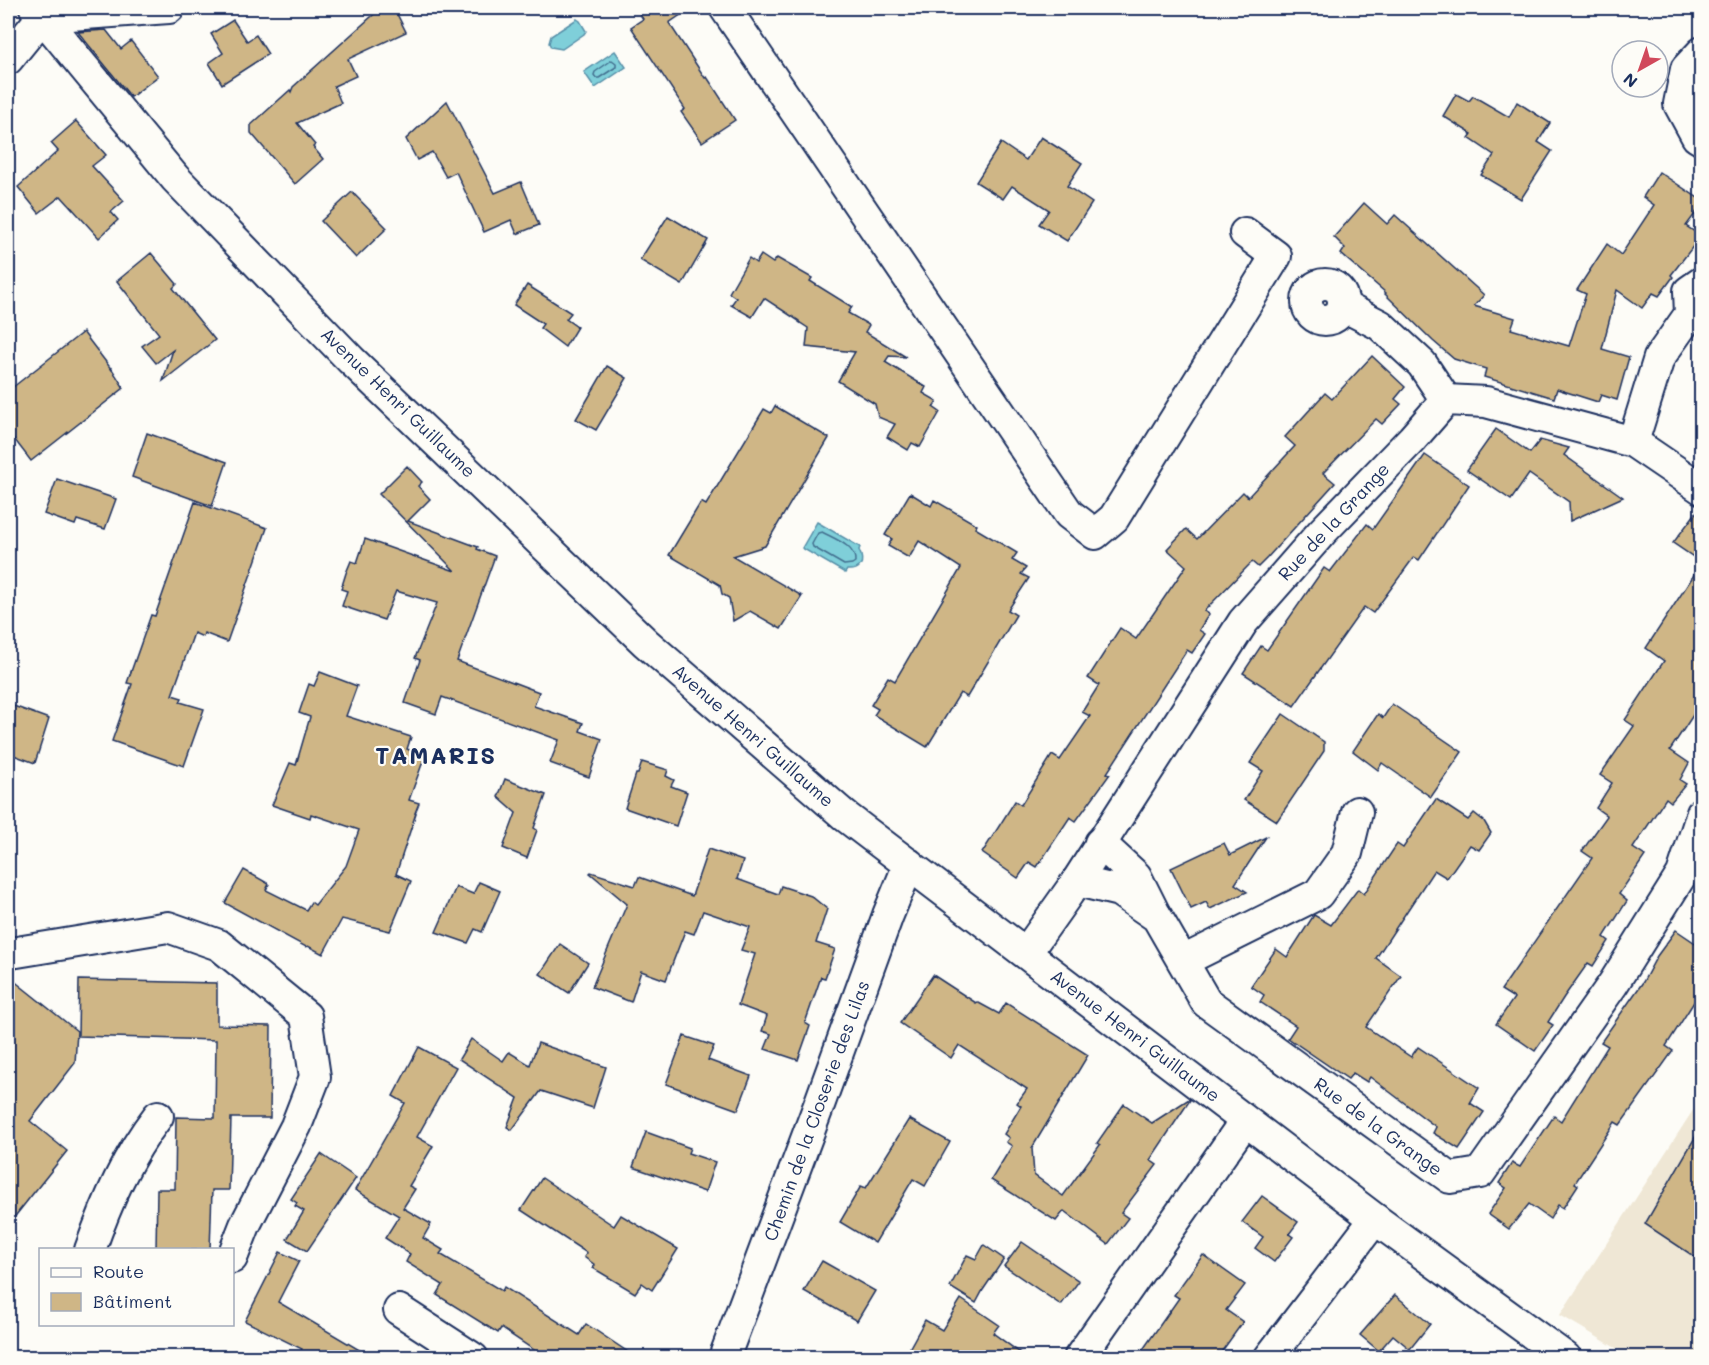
<svg xmlns="http://www.w3.org/2000/svg" width="1709" height="1365" font-family="Mali,sans-serif">
<style>
.built{fill:#efe7d5}
.water{fill:#7fcfd9;stroke:#578fa8;stroke-width:1.5}
.lines{fill:none;stroke-linecap:round;stroke-linejoin:round}
.shore{stroke:#436f8f;stroke-width:1.5}
.building{fill:#cfb686;stroke:#1b2f5e;stroke-width:1.5}
.minor-casing{stroke:#1b2f5e;stroke-width:34}
.minor{stroke:#fdfcf7;stroke-width:30}
.labels{text-anchor:middle;stroke-width:4.5;stroke-linejoin:round;paint-order:stroke}
.street-label{font-size:18px;fill:#1b2f5e;stroke:#fdfcf7}
.district-label{font-size:24px;font-weight:bold;letter-spacing:1.5px;fill:#1b2f5e;stroke:#fdfcf7}
</style>
<rect width="100%" height="100%" fill="#fdfcf7"/>
<filter id="ink" filterUnits="userSpaceOnUse"><feTurbulence type="fractalNoise" baseFrequency=".0167" numOctaves="2"/><feDisplacementMap in="SourceGraphic" scale="12" xChannelSelector="R" yChannelSelector="G"/><feConvolveMatrix kernelMatrix="1 2 1 2 8 2 1 2 1" color-interpolation-filters="sRGB"/></filter>
<g filter="url(#ink)">
<!-- built -->
<polygon class="built" points="1701,1098 1701,1357 1631,1357 1560,1315"/>
<!-- water -->
<g class="water">
<polygon points="577,19 580,21 586,31 584,34 562,49 551,47 549,43 551,36"/>
<polygon points="615,51 626,67 595,88 584,72"/>
<path d="M817 522 860 547 859 550C865 563 861 571 847 570L845 573 802 548Z"/>
</g>
<g class="lines">
<!-- shore -->
<g class="shore">
<polygon points="612,60 616,63 616,67 599,78 596,78 594,75 595,72"/>
<path d="M822 532C835 539 856 546 855 562L852 564 844 565 813 547 812 544 818 533Z"/>
</g>
</g>
<!-- building -->
<g class="building">
<polygon points="381,8 394,8 406,32 348,59 356,76 334,86 341,103 297,123 315,145 313,147 323,159 295,184 251,133 251,125 290,90 291,92 293,87"/>
<polygon points="636,8 691,8 669,23 705,78 707,77 735,120 702,142 681,112 685,109 631,27 643,19"/>
<polygon points="233,20 247,41 256,35 268,54 222,84 209,63 223,53 211,34"/>
<polygon points="106,30 121,49 131,41 158,76 131,97 78,32"/>
<polygon points="1456,94 1469,101 1473,96 1509,117 1517,102 1550,123 1538,142 1552,151 1521,199 1481,175 1494,155 1469,138 1472,134 1443,116"/>
<polygon points="447,101 495,193 521,182 539,225 517,234 511,220 484,232 456,172 446,177 432,152 417,160 406,139"/>
<polygon points="76,121 106,155 92,166 124,201 111,212 118,220 99,238 61,196 39,213 18,187 58,151 51,143"/>
<polygon points="1041,137 1082,163 1067,186 1092,203 1067,241 1039,224 1049,210 1012,186 1003,199 976,182 1001,143 1026,160"/>
<polygon points="1659,172 1701,200 1701,206 1686,226 1701,236 1671,275 1673,277 1659,296 1653,293 1642,308 1617,290 1602,349 1629,357 1617,400 1601,395 1598,402 1557,389 1554,398 1484,377 1486,369 1454,359 1433,341 1385,294 1386,293 1341,254 1345,248 1334,237 1364,203 1387,224 1395,215 1484,295 1474,306 1515,318 1511,329 1569,346 1586,294 1577,290 1607,244 1621,255 1654,205 1643,197"/>
<polygon points="352,192 387,228 356,258 321,221"/>
<polygon points="668,216 708,240 682,285 640,260"/>
<polygon points="151,253 177,284 173,288 215,340 163,381 173,350 156,363 142,346 159,334 117,281"/>
<polygon points="761,255 773,263 777,258 812,278 810,281 852,307 848,313 869,325 865,332 906,357 889,356 885,362 926,387 923,393 937,401 933,407 940,412 920,447 912,443 908,450 887,437 895,424 878,417 875,404 838,381 855,352 806,347 808,328 799,322 799,321 764,298 752,317 731,305 736,298 729,293 749,258 756,263"/>
<polygon points="527,285 571,313 566,319 577,327 565,347 540,328 543,324 514,305"/>
<polygon points="83,332 112,370 112,369 124,388 31,461 8,431 8,391"/>
<polygon points="1372,356 1405,387 1395,399 1401,404 1382,424 1376,419 1323,473 1335,483 1267,558 1258,567 1252,562 1204,611 1209,614 1199,630 1205,634 1192,653 1187,650 1107,773 1110,774 1076,821 1070,817 1037,867 1029,862 1018,878 982,853 1015,801 1021,805 1052,755 1060,760 1090,716 1082,712 1099,685 1088,678 1120,628 1136,639 1186,566 1167,549 1186,529 1197,539 1243,492 1248,497 1295,446 1285,437 1325,393 1332,399"/>
<polygon points="607,366 627,378 596,430 576,419"/>
<polygon points="775,406 829,438 765,546 733,556 802,596 781,629 750,611 733,621 729,598 722,594 720,585 669,555 701,502 706,505 764,409 771,413"/>
<polygon points="1496,429 1530,453 1540,440 1569,448 1564,455 1623,497 1570,521 1569,502 1529,474 1511,500 1467,470"/>
<polygon points="147,433 227,462 212,506 132,477"/>
<polygon points="1425,455 1469,485 1419,560 1414,557 1373,613 1364,607 1294,706 1243,673 1261,646 1267,650 1324,568 1330,572 1367,524 1373,529"/>
<polygon points="407,466 422,482 418,486 430,499 408,521 478,547 477,549 495,556 457,661 539,692 534,706 583,723 580,731 602,739 589,777 550,763 559,740 442,697 436,714 405,703 420,660 415,658 437,603 396,591 384,620 342,606 347,591 341,589 346,573 351,561 357,563 365,539 455,571 379,494"/>
<polygon points="57,479 116,499 105,529 77,520 75,525 44,514"/>
<polygon points="910,493 931,506 934,500 977,525 975,528 1017,553 1012,560 1026,568 1021,574 1029,578 1008,610 1016,615 967,697 960,693 927,747 874,715 878,709 871,705 888,677 895,681 961,568 919,541 909,558 888,546 892,539 885,535"/>
<polygon points="195,502 267,528 227,642 204,633 203,637 194,633 172,695 182,698 180,702 204,709 184,766 112,741 132,684 127,683 151,615 155,616"/>
<polygon points="1701,506 1701,562 1673,543"/>
<polygon points="1701,564 1701,703 1670,750 1689,763 1680,780 1686,784 1671,802 1666,798 1633,848 1645,856 1619,894 1627,901 1604,937 1609,941 1593,966 1588,963 1564,997 1548,1022 1553,1025 1535,1051 1496,1024 1514,998 1501,990 1592,858 1582,851 1607,816 1596,808 1612,783 1600,775 1634,726 1625,720 1664,661 1646,648"/>
<polygon points="320,672 357,686 346,716 411,737 407,749 425,756 409,800 419,803 415,813 416,813 396,874 411,881 390,931 342,919 323,954 308,946 306,947 225,903 244,870 269,884 266,890 306,910 311,902 315,905 346,866 359,830 311,814 310,818 272,805 290,763 296,765 310,717 299,713 309,684 314,686"/>
<polygon points="8,704 49,719 35,763 8,753"/>
<polygon points="1392,704 1462,752 1431,797 1382,763 1378,770 1353,751 1378,714 1383,718"/>
<polygon points="1283,714 1324,742 1324,751 1277,821 1244,800 1263,771 1250,763"/>
<polygon points="642,762 668,770 666,776 674,780 671,786 687,792 676,826 625,808 636,774 638,774"/>
<polygon points="505,779 546,795 534,828 537,830 527,858 503,848 516,813 498,797"/>
<polygon points="1436,799 1468,820 1474,813 1484,821 1491,833 1479,850 1470,845 1447,878 1434,870 1376,958 1401,976 1366,1027 1411,1057 1418,1047 1479,1088 1470,1103 1484,1112 1459,1149 1433,1133 1436,1127 1370,1077 1367,1082 1353,1073 1348,1079 1288,1038 1296,1026 1260,1002 1264,995 1251,986 1276,949 1287,957 1314,915 1331,925 1358,889 1364,894 1397,844 1403,848"/>
<polygon points="1266,837 1235,884 1247,892 1210,909 1206,902 1191,909 1171,868 1224,843 1230,855"/>
<polygon points="708,849 743,861 737,879 778,894 781,886 811,896 827,909 816,943 835,949 825,978 821,977 805,1023 810,1026 798,1060 765,1049 771,1034 762,1031 767,1016 738,1005 755,954 741,950 750,927 703,911 694,934 685,931 666,980 641,971 631,1002 592,987 627,904 590,873 591,872 635,886 639,877 692,896"/>
<polygon points="479,882 500,891 482,932 475,929 468,943 436,932 456,887 473,894"/>
<polygon points="1676,930 1701,947 1701,991 1666,1046 1673,1051 1620,1125 1615,1122 1575,1183 1578,1185 1563,1208 1558,1205 1550,1219 1529,1204 1509,1229 1488,1214 1506,1188 1499,1183 1512,1163 1520,1167 1554,1116 1561,1121 1608,1046 1601,1042 1643,982 1657,956"/>
<polygon points="560,944 588,963 569,993 540,974"/>
<polygon points="933,975 976,1003 977,1002 999,1014 1006,1003 1088,1055 1032,1148 1034,1175 1063,1196 1100,1145 1097,1143 1124,1104 1152,1123 1189,1099 1190,1100 1150,1160 1157,1165 1121,1213 1128,1218 1108,1244 1064,1211 1056,1221 991,1180 1012,1146 1006,1142 1009,1138 1004,1134 1021,1106 1017,1103 1027,1089 959,1045 951,1058 900,1023"/>
<polygon points="8,976 77,1031 75,1063 30,1121 67,1151 8,1225"/>
<polygon points="79,980 217,983 217,1025 271,1026 270,1118 231,1118 229,1190 212,1190 210,1250 156,1250 157,1189 175,1189 176,1117 215,1118 216,1040 78,1036"/>
<polygon points="684,1036 714,1046 708,1060 751,1076 738,1110 666,1084"/>
<polygon points="471,1039 503,1061 509,1052 530,1065 538,1043 606,1067 593,1108 541,1091 512,1130 507,1127 518,1098 459,1059"/>
<polygon points="419,1047 456,1067 417,1137 433,1146 409,1186 415,1189 403,1208 431,1224 423,1238 443,1250 440,1254 502,1291 504,1287 579,1335 586,1324 637,1358 546,1358 501,1328 498,1333 437,1295 443,1285 406,1262 410,1254 385,1238 399,1216 355,1190 405,1103 393,1096"/>
<polygon points="909,1119 950,1142 925,1186 913,1179 875,1243 840,1222 861,1186 866,1188"/>
<polygon points="1701,1127 1701,1261 1645,1224"/>
<polygon points="646,1132 690,1148 688,1153 715,1162 705,1192 633,1167"/>
<polygon points="321,1154 356,1178 307,1251 287,1239 304,1211 295,1206 297,1203 291,1199"/>
<polygon points="542,1178 614,1226 621,1215 678,1249 652,1290 642,1283 635,1293 593,1268 595,1265 584,1257 587,1253 521,1210"/>
<polygon points="1262,1196 1298,1222 1289,1234 1293,1237 1274,1262 1255,1248 1263,1237 1242,1222"/>
<polygon points="1022,1242 1079,1281 1061,1305 1004,1266"/>
<polygon points="984,1245 1004,1259 983,1290 976,1303 950,1287 967,1255 976,1259"/>
<polygon points="280,1252 299,1261 278,1302 373,1358 296,1358 302,1349 245,1321"/>
<polygon points="1203,1255 1245,1285 1226,1310 1243,1322 1217,1358 1137,1358 1179,1298 1174,1295"/>
<polygon points="822,1261 875,1291 857,1321 804,1291"/>
<polygon points="1395,1295 1430,1324 1410,1349 1393,1335 1379,1351 1360,1335"/>
<polygon points="961,1299 999,1325 993,1333 1027,1358 904,1358 925,1320 942,1330"/>
</g>
<g class="lines">
<defs>
<g id="minor">
<polyline points="35,8 175,178 351,360 646,643 845,816 1375,1219 1566,1358"/>
<polyline points="725,8 1069,514 1095,534 1114,518 1276,256 1245,233"/>
<polyline points="1702,52 1686,69 1679,104 1697,137 1702,140"/>
<polyline points="8,59 42,17 169,8"/>
<circle cx="1325" cy="302" r="18"/>
<polyline points="1343,306 1380,325 1422,364 1446,400"/>
<polyline points="1633,442 1659,358 1690,314 1689,291 1702,282"/>
<polyline points="1100,843 1136,876 1155,914"/>
<polyline points="1077,881 1119,891 1157,917 1206,1002 1450,1178 1480,1173 1613,984 1682,874 1702,813"/>
<polyline points="8,952 17,952 168,927 219,945 306,1016 315,1077 296,1126 245,1225 232,1258"/>
<polyline points="1026,953 1077,881 1243,622 1322,532 1412,439 1446,400 1486,402 1633,442 1702,489"/>
<polyline points="1183,961 1318,894 1347,853 1357,812"/>
<path d="M90 1250C107 1202 127 1156 158 1116"/>
<polyline points="399,1310 473,1358"/>
<polyline points="724,1358 819,1105 888,915 909,864"/>
<polyline points="1079,1358 1245,1121"/>
<polyline points="1269,1358 1375,1219"/>
</g>
</defs>
<!-- minor casing -->
<use href="#minor" class="minor-casing"/>
<!-- minor -->
<use href="#minor" class="minor"/>
</g>
</g>
<g class="labels">
<!-- street labels -->
<g class="street-label">
<text transform="translate(398 403) rotate(44)" y="6">Avenue Henri Guillaume</text>
<text transform="translate(1334 522) rotate(-47)" y="6">Rue de la Grange</text>
<text transform="translate(753 736) rotate(41)" y="6">Avenue Henri Guillaume</text>
<text transform="translate(1135 1036) rotate(37)" y="6">Avenue Henri Guillaume</text>
<text transform="translate(817 1111) rotate(-70)" y="6">Chemin de la Closerie des Lilas</text>
<text transform="translate(1378 1127) rotate(36)" y="6">Rue de la Grange</text>
</g>
<!-- district labels -->
<g class="district-label">
<text x="436" y="764">TAMARIS</text>
</g>
</g>
<!-- margin -->
<rect width="1709" height="1365" fill="none" stroke="#fdfcf7" stroke-width="30"/>
<rect x="15" y="15" width="1679" height="1335" fill="none" stroke="#1b2f5e" stroke-width="2" filter="url(#ink)"/>
<!-- legend -->
<rect x="39" y="1248" width="195" height="78" fill="#fdfcf7" stroke="#a3aaba" stroke-width="1.5"/>
<rect x="51" y="1268" width="30" height="9" fill="#fdfcf7" stroke="#a3aaba" stroke-width="1.5"/>
<text x="93" y="1278" font-size="18" fill="#1b2f5e">Route</text>
<rect x="51" y="1293" width="30" height="18" fill="#cfb686" stroke="#a3aaba" stroke-width="1.5"/>
<text x="93" y="1308" font-size="18" fill="#1b2f5e">Bâtiment</text>
<!-- north arrow -->
<g transform="translate(1640 69) rotate(220)"><circle r="28" fill="#fdfcf7" stroke="#a3aaba" stroke-width="1.5"/>
<path d="M0-4.5L10 22L0 15L-10 22Z" fill="#d1495b"/>
<text y="-9" font-size="16" font-weight="bold" text-anchor="middle" fill="#1b2f5e">N</text>
</g>
</svg>
